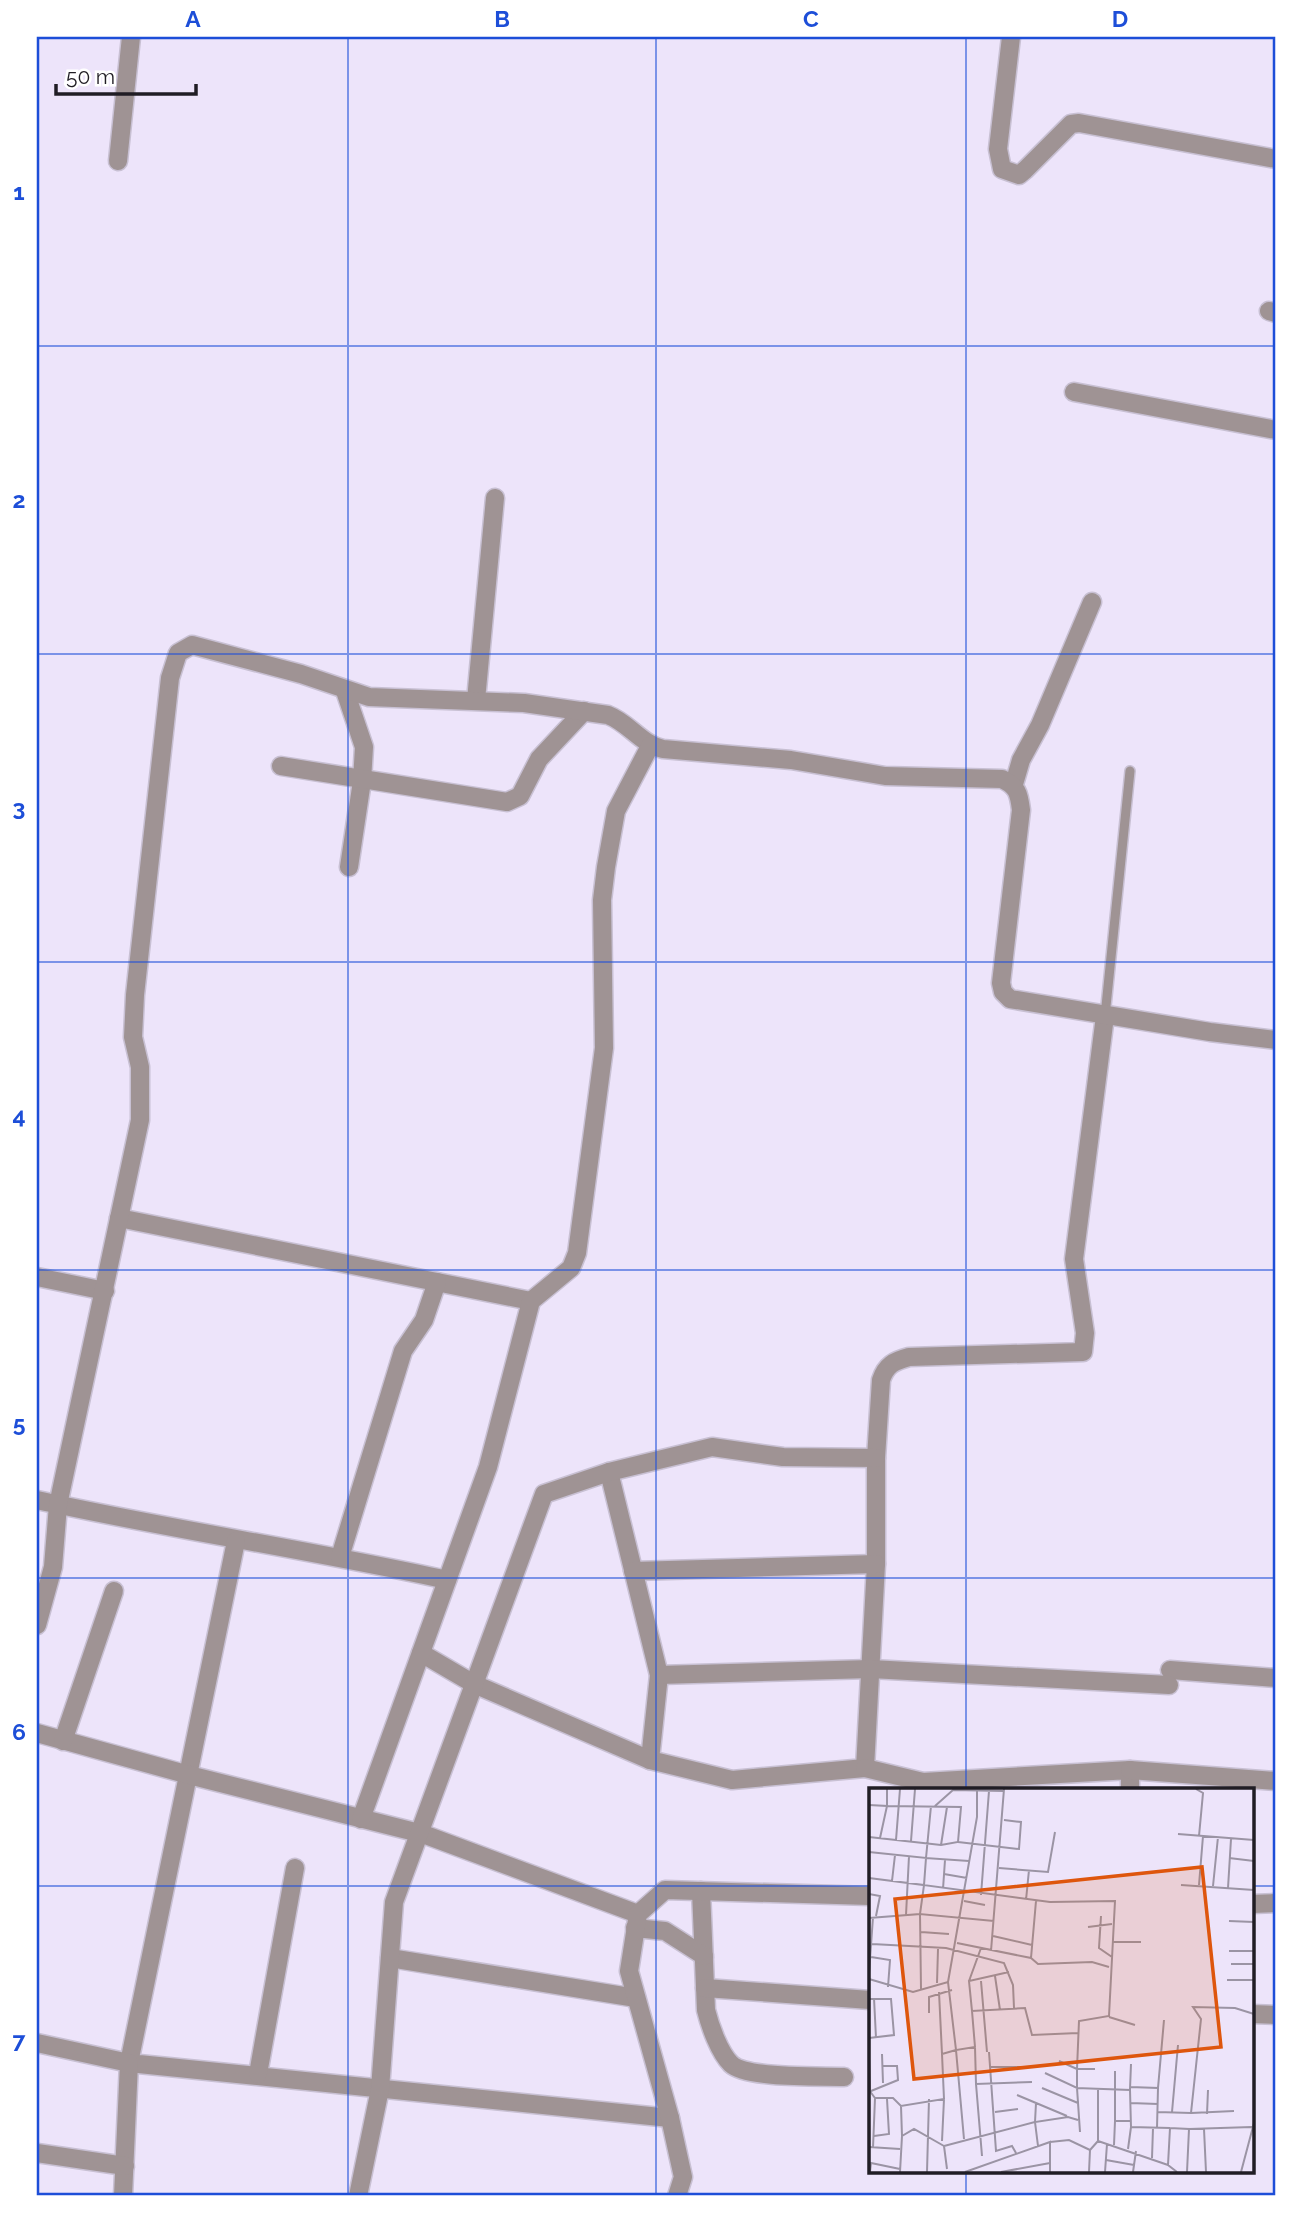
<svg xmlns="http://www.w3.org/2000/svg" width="1313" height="2233" font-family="Raleway,sans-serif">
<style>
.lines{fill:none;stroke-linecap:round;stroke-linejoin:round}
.service-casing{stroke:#c8c0d3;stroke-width:12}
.minor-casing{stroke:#c8c0d3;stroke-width:21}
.service{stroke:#9f9394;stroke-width:9}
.minor{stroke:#9f9394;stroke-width:18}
.grid{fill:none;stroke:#1d4ed8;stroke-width:2;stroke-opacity:0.55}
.inset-road{fill:none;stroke:#9b94a4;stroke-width:2}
.view{fill:#de560d;fill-opacity:0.15;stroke:#de560d;stroke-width:3.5}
.inset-edge{fill:none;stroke:#201d24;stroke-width:3.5}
.neatline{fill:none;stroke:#1d4ed8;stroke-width:2.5}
.grid-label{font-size:23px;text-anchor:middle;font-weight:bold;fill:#1d4ed8}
</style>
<rect width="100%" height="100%" fill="#ede4fa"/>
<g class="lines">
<defs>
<polyline id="service" points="1105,1016 1130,771"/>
<g id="minor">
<polyline points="1011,37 998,149 1002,169 1019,175 1025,170 1071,124 1079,123 1276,159"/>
<polyline points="118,161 131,37"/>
<polyline points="1269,311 1276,313"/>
<polyline points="1074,392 1276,430"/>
<polyline points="345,691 364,747 362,781 349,867"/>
<polyline points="476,700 495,498"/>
<polyline points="281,766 507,802 520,796 539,759 584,711"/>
<polyline points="1014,784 1021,760 1040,725 1092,602"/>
<polyline points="119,1218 531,1301"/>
<polyline points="37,1277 105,1291"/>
<path d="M609 1472 659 1675 650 1760 732 1780 865 1768 876 1564V1458L881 1380C886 1365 894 1361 909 1357L1083 1352 1085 1333 1074 1259 1105 1016"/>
<path d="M37 1500C173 1530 311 1550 447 1580"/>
<polyline points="236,1541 129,2063 670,2118"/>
<polyline points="340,1557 403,1351 424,1320 437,1282"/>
<polyline points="633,1571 876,1564"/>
<path d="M37 1625 53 1567 58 1505 140 1120V1067L133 1037 135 995 170 678 178 653 192 645 301 674 369 697 524 703 608 715C629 723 641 744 663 749L791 760 885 776 1002 779C1017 786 1019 793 1021 810L1001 983 1003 992 1010 999 1210 1032 1276 1040"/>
<polyline points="421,1653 474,1684 650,1760"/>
<polyline points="1170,1670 1276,1678"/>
<polyline points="659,1675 871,1669 1169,1685"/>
<polyline points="37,1733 189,1775 423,1834 638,1914"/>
<polyline points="63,1741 114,1591"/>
<polyline points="865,1768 923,1782 1130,1770 1130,1790"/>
<polyline points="1130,1770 1276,1781"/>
<polyline points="361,1819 488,1467 531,1301 571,1268 577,1253 604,1048 602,900 606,867 616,811 650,746"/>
<path d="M701 1891 706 2010C710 2026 719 2052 731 2064 747 2079 821 2076 844 2077"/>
<polyline points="1252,1904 1276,1903"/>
<polyline points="635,1928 665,1931 704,1956"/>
<polyline points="390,1958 636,1998"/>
<polyline points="705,1988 870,2000"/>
<polyline points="1252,2014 1276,2015"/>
<polyline points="37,2043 129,2063 123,2196"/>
<polyline points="258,2074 295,1868"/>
<polyline points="37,2153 125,2166"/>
<polyline points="358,2196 380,2089 394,1902 544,1494 609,1472 712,1447 783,1457 876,1458"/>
<polyline points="677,2196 683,2177 670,2118 629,1971 638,1914 665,1890 870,1896"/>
</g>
</defs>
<!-- service casing -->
<use href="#service" class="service-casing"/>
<!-- minor casing -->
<use href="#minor" class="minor-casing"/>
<!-- service -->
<use href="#service" class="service"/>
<!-- minor -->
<use href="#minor" class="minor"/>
</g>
<!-- grid -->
<path class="grid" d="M348 37V2196M656 37V2196M966 37V1790M37 346H1276M37 654H1276M37 962H1276M37 1270H1276M37 1578H1276M37 1886H870M1252 1886H1276M966 2172V2196"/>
<!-- overview -->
<g transform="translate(869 1788)">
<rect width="385" height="385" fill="#ede4fa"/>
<path class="inset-road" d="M327 1 334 5 330 48M0 17 18 18 11 50M66 18 84 2 135 3M309 46 385 52M0 49 72 57 89 54 92 19 18 18V1M27 52 31 1M42 53 46 1M89 54 150 61 152 34 135 32M72 57 78 19M0 64 57 70 62 18M360 70 385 73M130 80 179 84 186 44M75 86 98 90M0 90 55 97 57 70 100 73M23 93 26 67M312 97 385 102M330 97 334 48M344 98 349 49M359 100 362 51M74 101 76 72M0 106 11 108 7 128M112 107 120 3M157 112 160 82M95 113 116 117M37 127 40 68M232 128 230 160 243 169M0 130 51 126 55 97 181 114 246 113 240 228 210 233 208 281H226M360 133 385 134M219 139 243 136M52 144 80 146M124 148 163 157M244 154H272M88 155 162 170 169 176 223 174 240 179M3 156 77 160 135 175 144 197 145 220M122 163 135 1M360 163H385M2 169 21 172 19 199M162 170 167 113M362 176H385M140 184 100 193 103 223 156 220 163 247 209 245M0 185 4 129M126 188 131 222M0 191 44 204 79 194 87 262 73 266 75 311 32 318 24 310H6L0 302M358 192H385M100 193 112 160M112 193 118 264M79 194 108 29V3M68 195 69 161M52 201 51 126 125 133M70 204 73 266M5 210 7 250M0 211H22L25 247 0 250M60 225V209L83 202M240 229 266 237M106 259 107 296 163 294M120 264 127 363 143 358 147 365M13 266 14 295M0 270 1 302M121 279H166M246 283V333H261M176 285 208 300V281L190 273M107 296 113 368M261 299 289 300 288 340M173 300 209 315M229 300V353L299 377M289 300 295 232M261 301 262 276M2 303 29 292 28 278H13M148 307 198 328M261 315 289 316M32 318 33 348M126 324 149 321M288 324 322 325 332 231 324 219 366 220 385 226M303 324 309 257M322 325 365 323M338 326 339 302M320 341 383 339M335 341 337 384M211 344 208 300 261 302 262 339 301 340M5 348 20 346 18 311M95 351 87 262 106 259 103 223M73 353 75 311M181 354 200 352 221 362M245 357 246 333M169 358 166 334 199 329 209 332M0 359 31 361M4 360 6 310M259 361 262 339M283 370 284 340M237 372 265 377M78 381 75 358 166 334 167 315M1 384 2 375 31 381M31 384 33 348 45 341 75 358M58 384 60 311M96 384 181 354V384M132 384 181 375M220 384 221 362 229 353M236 384 238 356M264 384 267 363M308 384 299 377 301 340 320 341 318 384M372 384 385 335"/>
<path class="view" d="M333 79 352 259 45 291 26 111Z"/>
<rect width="385" height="385" class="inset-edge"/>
</g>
<!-- border -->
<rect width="1313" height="2233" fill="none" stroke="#ffffff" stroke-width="77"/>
<!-- scale -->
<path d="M56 84v10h140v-10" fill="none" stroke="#201d24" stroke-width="3.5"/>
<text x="66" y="84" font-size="21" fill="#201d24" stroke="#ffffff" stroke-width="5" paint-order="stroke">50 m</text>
<rect x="38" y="38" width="1236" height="2156" class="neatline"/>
<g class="grid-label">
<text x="193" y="27">A</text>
<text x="502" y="27">B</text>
<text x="811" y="27">C</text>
<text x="1120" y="27">D</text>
<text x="19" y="200">1</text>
<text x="19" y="508">2</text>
<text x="19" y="816">3</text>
<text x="19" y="1124">4</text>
<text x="19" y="1432">5</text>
<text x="19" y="1740">6</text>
<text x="19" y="2048">7</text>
</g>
</svg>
